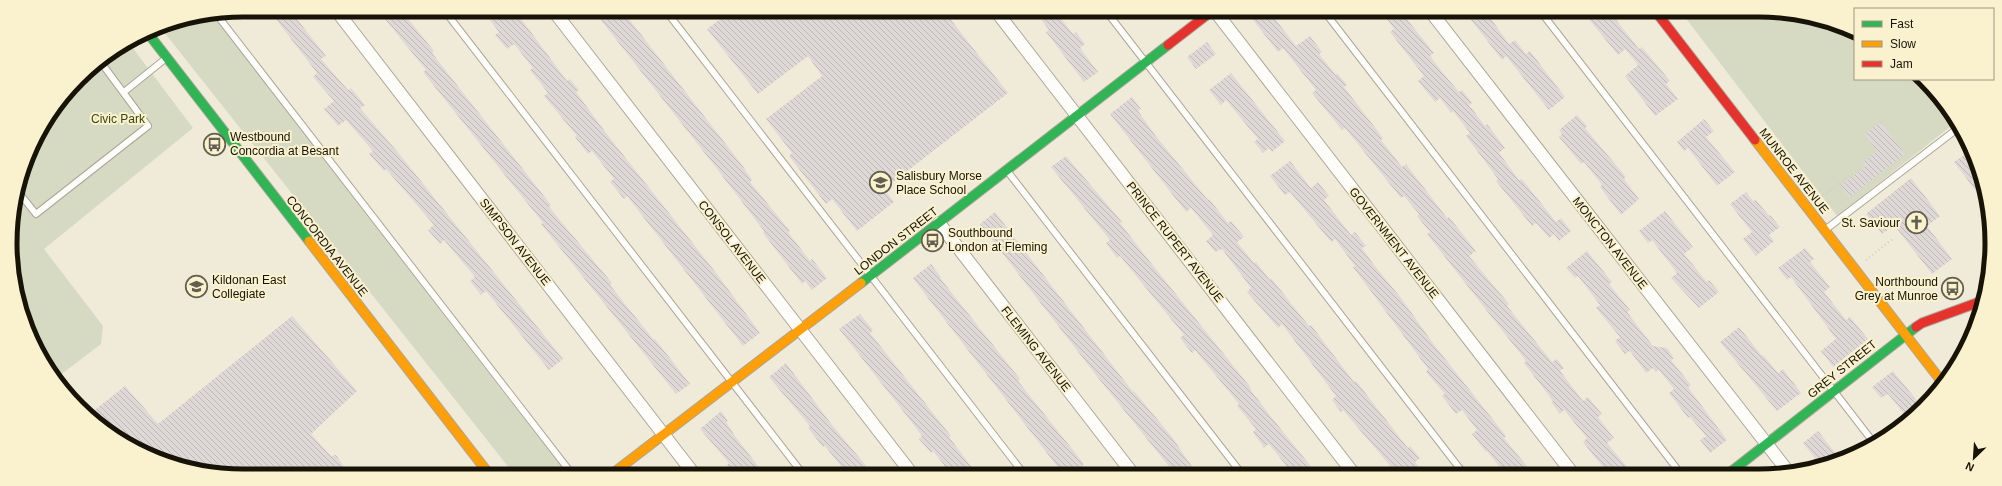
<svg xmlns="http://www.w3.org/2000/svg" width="2002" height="486" font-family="Helvetica,sans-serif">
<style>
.green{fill:#d7dac2}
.building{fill:url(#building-back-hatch)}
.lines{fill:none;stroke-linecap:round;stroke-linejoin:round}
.lane-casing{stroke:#aba799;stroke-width:8}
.street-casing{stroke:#aba799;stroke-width:14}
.fast-casing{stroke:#aba799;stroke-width:11}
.slow-casing{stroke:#aba799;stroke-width:11}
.jam-casing{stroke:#aba799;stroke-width:11}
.path{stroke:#d1cfca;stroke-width:2.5;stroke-dasharray:1 3;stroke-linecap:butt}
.lane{stroke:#fdfcf9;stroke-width:6}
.street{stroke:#fdfcf9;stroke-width:12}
.fast{stroke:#30b455;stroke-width:9}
.slow{stroke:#ff9f0a;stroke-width:9}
.jam{stroke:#e5322d;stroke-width:9}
.labels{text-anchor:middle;stroke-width:4;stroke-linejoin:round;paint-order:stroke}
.park-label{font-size:12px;fill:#384710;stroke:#faf1ce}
.poi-label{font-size:12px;fill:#171307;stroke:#faf1ce;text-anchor:start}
.street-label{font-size:12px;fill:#171307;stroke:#faf1ce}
.rim{fill:none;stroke:#171307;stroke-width:5}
</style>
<defs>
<pattern id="building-back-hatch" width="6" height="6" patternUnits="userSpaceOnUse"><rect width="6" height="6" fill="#ded9d7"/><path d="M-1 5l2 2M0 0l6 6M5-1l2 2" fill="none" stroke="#beb9b7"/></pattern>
</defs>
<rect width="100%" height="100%" fill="#f0ebd8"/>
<!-- green -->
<g class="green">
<polygon points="1681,12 1790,12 1855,34 1855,79 1919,79 1944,101 1955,123 1837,216"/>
<polygon points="213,16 567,474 514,474 160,27"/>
<polygon points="129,43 193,128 44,249 103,326 101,344 55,379 18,304 11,228 34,140 89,68"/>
</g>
<!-- building -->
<g class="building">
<polygon points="269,10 293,10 293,14 326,56 321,59 348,90 351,88 365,105 360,108 401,156 563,359 549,370 486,291 481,295 470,281 475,277 444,240 440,244 428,230 434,225 386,169 384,171 369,154 373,151 346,120 338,126 324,109 334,101 313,77 317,73"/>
<polygon points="396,10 401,10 434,51 432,53 551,205 549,207 612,283 610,285 629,309 654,340 655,339 690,384 676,394 541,224 543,223 423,72 426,70 385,19"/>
<polygon points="482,10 512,10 517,17 519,16 567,81 570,79 579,90 576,92 606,133 717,274 760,333 743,346 627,196 624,199 610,182 614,179 592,151 588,154 575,137 577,136 544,96 548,93 530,70 533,68 514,44 507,49 495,35 499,32"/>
<polygon points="593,10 618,10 624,17 626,15 742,165 752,180 750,182 790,231 788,232 810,261 812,259 827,278 812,290 805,281 802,284 763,233 764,231 714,165"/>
<polygon points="731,11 944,11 1008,93 884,189 894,202 857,231 832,199 826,204 789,156 792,153 766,119 822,76 808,56 758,94 707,29"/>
<polygon points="1035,11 1055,11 1073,34 1076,32 1085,44 1080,48 1098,72 1084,82 1046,32 1049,30"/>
<polygon points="1246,11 1269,11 1296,46 1310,36 1322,52 1319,54 1336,75 1337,73 1347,85 1344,87 1383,138 1381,140 1402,167 1406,164 1447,218 1449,217 1476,251 1469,256 1509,304 1507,306 1552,362 1557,359 1564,368 1560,371 1583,401 1588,397 1602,414 1598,417 1614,438 1607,443 1633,474 1609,474 1593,455 1583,442 1587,438 1564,410 1560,414 1551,402 1553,401 1524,363 1526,361 1427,234 1430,232 1417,216 1419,214 1404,196 1401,198 1345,128 1342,130 1312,93 1316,90 1283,48 1278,52"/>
<polygon points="1381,11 1401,12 1434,53 1430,56 1443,73 1459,92 1462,90 1472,103 1469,105 1485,126 1487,124 1505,148 1499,153 1519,180 1522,179 1556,222 1561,218 1571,231 1559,241 1554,234 1549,238 1536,223 1532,226 1496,181 1498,179 1466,136 1470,133 1453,111 1451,113 1440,98 1435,102 1418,81 1424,76 1390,32 1394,29"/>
<polygon points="1474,12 1486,12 1509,44 1515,40 1526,54 1530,51 1565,97 1549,110 1506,56 1502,60 1468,16"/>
<polygon points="1583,12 1610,12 1639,49 1642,47 1670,81 1666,84 1678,99 1655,116 1625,76 1638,65 1625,49 1618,55"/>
<polygon points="1207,42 1216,54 1196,69 1187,57"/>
<polygon points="1231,73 1285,141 1272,152 1269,148 1263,153 1254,142 1258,139 1226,100 1221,105 1209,90"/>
<polygon points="1132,97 1141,109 1138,111 1155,135 1208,200 1209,199 1228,223 1231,221 1244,237 1237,242 1254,263 1256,262 1270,280 1271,278 1309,326 1311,325 1354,382 1356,381 1408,448 1410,446 1420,458 1415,462 1424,474 1397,474 1343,410 1341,412 1332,400 1336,396 1282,324 1278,328 1247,292 1251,288 1222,249 1215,252 1206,241 1213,235 1191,208 1186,212 1110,114"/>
<polygon points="1577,115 1587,126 1585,128 1626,177 1624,179 1639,199 1621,215 1600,187 1602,185 1584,162 1581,164 1559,137 1562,134 1559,130"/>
<polygon points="1704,119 1714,131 1706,137 1735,172 1717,186 1688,148 1684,151 1677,142"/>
<polygon points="1880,122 1905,154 1850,197 1840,186 1865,167 1862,163 1877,151 1865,134"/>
<polygon points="1969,152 1984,183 1985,203 1954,162"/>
<polygon points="1066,156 1122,222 1120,223 1147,258 1251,388 1250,389 1268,413 1317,474 1293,474 1269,444 1264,448 1253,432 1256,429 1237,406 1239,404 1195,350 1192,353 1180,338 1184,335 1120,256 1117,258 1106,243 1110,240 1051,167"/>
<polygon points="1290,161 1311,188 1318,182 1329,196 1324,200 1351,235 1355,232 1366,246 1362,248 1374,265 1401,298 1435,346 1506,436 1504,438 1533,474 1505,474 1487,451 1486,452 1472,434 1477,430 1462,410 1456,414 1442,396 1445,394 1426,372 1428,369 1353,267 1355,266 1335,239 1331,242 1290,192 1285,195 1270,176"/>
<polygon points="1911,178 1940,216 1927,226 1952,259 1932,274 1894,225 1882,234 1866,214"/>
<polygon points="1746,192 1753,201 1756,200 1769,216 1770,215 1780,227 1769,235 1774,241 1756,256 1743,239 1752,232 1730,204"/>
<polygon points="1665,211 1693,247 1684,254 1707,282 1709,280 1719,292 1699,308 1671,278 1677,273 1652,240 1648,243 1639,231"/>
<polygon points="995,212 1133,392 1134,391 1172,437 1197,474 1175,474 1099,379 980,224"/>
<polygon points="1805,248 1814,259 1810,262 1830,287 1824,292 1846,320 1850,317 1868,339 1833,367 1821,351 1836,339 1791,277 1787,280 1778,268"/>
<polygon points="1587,251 1612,282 1609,284 1630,310 1627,312 1653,346 1667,348 1674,358 1671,360 1691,385 1688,387 1727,440 1710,453 1700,440 1706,436 1690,417 1688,418 1669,393 1674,389 1659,370 1656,372 1653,368 1646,373 1630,351 1625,354 1615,341 1620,337 1596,308 1600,305 1578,276 1575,278 1566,268"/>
<polygon points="931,264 941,277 940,278 1020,379 1018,381 1084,464 1082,466 1088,474 1063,474 931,302 913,278"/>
<polygon points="860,314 873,330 870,333 951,436 949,437 977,474 951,474 933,451 931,453 919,439 922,436 903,411 839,329"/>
<polygon points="292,316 357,391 311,434 331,456 336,455 349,474 212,474 127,445 91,413 125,386 158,424"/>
<polygon points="1739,327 1762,356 1763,355 1778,373 1783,369 1801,393 1777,411 1720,342"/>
<polygon points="786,363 832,425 873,474 847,474 825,446 823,447 808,428 810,426 769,377"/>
<polygon points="1893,371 1923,408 1908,419 1888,394 1881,398 1872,387"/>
<polygon points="721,411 728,421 726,422 735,436 764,474 734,474 727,465 729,463 700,429"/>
<polygon points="1818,431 1840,459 1820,465 1803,443"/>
</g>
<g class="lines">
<defs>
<g id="lane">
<polyline points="444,10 803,474"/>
<polyline points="666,11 1024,474"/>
<polyline points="1106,11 1464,474"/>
<polyline points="1324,11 1681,474"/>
<polyline points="1541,12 1874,443"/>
<polyline points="217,15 572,474"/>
<polyline points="124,92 165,59"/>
<polyline points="1008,172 1242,474"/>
<polyline points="20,194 36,214 148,126 100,61"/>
<polyline points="1825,230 1957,129"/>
</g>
<g id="street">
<polyline points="336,10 694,474"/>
<polyline points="553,10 912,474"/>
<polyline points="996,11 1354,474"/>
<polyline points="1215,11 1573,474"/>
<polyline points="1431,12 1790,474"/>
<polyline points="939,223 1133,474"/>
</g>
<g id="fast">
<polyline points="147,32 309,241"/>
<polyline points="861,283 1168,45"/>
<polyline points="1728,474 1916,327"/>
</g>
<g id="slow">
<polyline points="1755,140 1942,382"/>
<polyline points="309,241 489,474"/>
<polyline points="612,474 861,283"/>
</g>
<g id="jam">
<polyline points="1656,12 1755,140"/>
<polyline points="1168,45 1212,11"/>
<polyline points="1916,327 1922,323 1982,301"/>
</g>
</defs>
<!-- lane casing -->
<use href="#lane" class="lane-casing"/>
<!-- street casing -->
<use href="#street" class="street-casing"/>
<!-- fast casing -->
<use href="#fast" class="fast-casing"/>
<!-- slow casing -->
<use href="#slow" class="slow-casing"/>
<!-- jam casing -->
<use href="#jam" class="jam-casing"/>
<!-- path -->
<g class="path">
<polyline points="1820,198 1860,169"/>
<polyline points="1866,260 1894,238"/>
</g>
<!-- lane -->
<use href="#lane" class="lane"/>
<!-- street -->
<use href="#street" class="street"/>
<!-- fast -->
<use href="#fast" class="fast"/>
<!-- slow -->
<use href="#slow" class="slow"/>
<!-- jam -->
<use href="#jam" class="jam"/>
</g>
<!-- icons -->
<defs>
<symbol id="bus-ring" viewBox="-11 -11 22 22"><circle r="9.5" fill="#faf1ce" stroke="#635f50" stroke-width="1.5"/><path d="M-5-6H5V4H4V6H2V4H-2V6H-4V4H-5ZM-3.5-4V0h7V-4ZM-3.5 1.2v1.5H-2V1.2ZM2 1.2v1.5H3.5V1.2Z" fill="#635f50"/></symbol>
<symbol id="school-ring" viewBox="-11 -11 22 22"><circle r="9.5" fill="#faf1ce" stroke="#635f50" stroke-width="1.5"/><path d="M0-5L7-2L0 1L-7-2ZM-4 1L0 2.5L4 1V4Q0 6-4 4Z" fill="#635f50"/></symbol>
<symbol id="church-ring" viewBox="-11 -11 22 22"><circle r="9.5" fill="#faf1ce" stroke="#635f50" stroke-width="1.5"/><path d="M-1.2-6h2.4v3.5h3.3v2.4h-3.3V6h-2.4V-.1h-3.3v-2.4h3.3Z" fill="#635f50"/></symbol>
</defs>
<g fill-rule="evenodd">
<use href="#bus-ring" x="202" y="132" width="25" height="25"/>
<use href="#school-ring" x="868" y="170" width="25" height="25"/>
<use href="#church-ring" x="1904" y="210" width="25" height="25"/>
<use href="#bus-ring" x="920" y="228" width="25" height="25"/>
<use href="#school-ring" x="184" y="274" width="25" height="25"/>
<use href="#bus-ring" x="1940" y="276" width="25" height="25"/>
</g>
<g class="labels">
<!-- park labels -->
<g class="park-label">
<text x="118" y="123">Civic Park</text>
</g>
<!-- poi labels -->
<g class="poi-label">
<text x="230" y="141">Westbound<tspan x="230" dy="14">Concordia at Besant</tspan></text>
<text x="896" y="180">Salisbury Morse<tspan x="896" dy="14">Place School</tspan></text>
<text x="1900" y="227" text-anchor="end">St. Saviour</text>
<text x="948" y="237">Southbound<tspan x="948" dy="14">London at Fleming</tspan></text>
<text x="212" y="284">Kildonan East<tspan x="212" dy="14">Collegiate</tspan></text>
<text x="1938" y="286" text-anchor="end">Northbound<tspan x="1938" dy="14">Grey at Munroe</tspan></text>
</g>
<!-- street labels -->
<g class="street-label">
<text transform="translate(1794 171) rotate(52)" y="4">MUNROE AVENUE</text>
<text transform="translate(896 241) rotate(-38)" y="4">LONDON STREET</text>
<text transform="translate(515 242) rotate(52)" y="4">SIMPSON AVENUE</text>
<text transform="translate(732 242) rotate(52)" y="4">CONSOL AVENUE</text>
<text transform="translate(1175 242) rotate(52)" y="4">PRINCE RUPERT AVENUE</text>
<text transform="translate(1394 243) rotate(52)" y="4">GOVERNMENT AVENUE</text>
<text transform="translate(1610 243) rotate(52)" y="4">MONCTON AVENUE</text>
<text transform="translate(327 246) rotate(52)" y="4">CONCORDIA AVENUE</text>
<text transform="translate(1036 349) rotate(52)" y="4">FLEMING AVENUE</text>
<text transform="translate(1842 369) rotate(-39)" y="4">GREY STREET</text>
</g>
</g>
<!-- crop -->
<path d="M0 0H2002V486H0ZM243 17H1759A226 226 0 0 1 1985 243V243A226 226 0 0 1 1759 469H243A226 226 0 0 1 17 243V243A226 226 0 0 1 243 17Z" fill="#faf1ce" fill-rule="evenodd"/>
<path class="rim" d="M243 17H1759A226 226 0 0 1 1985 243V243A226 226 0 0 1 1759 469H243A226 226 0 0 1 17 243V243A226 226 0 0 1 243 17Z"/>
<!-- legend -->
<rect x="1854" y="8" width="140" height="72" fill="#faf1ce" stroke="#9f987e"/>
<rect x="1862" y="21" width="20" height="6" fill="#30b455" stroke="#9f987e"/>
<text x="1890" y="28" font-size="12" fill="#171307">Fast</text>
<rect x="1862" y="41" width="20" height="6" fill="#ff9f0a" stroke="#9f987e"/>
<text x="1890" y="48" font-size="12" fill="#171307">Slow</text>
<rect x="1862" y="61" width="20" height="6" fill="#e5322d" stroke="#9f987e"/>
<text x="1890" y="68" font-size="12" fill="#171307">Jam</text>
<!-- north arrow -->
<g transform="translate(1974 458) rotate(205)" stroke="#faf1ce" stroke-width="3" paint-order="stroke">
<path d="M0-3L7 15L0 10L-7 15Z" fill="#171307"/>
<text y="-6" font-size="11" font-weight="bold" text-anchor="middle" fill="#171307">N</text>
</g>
</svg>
